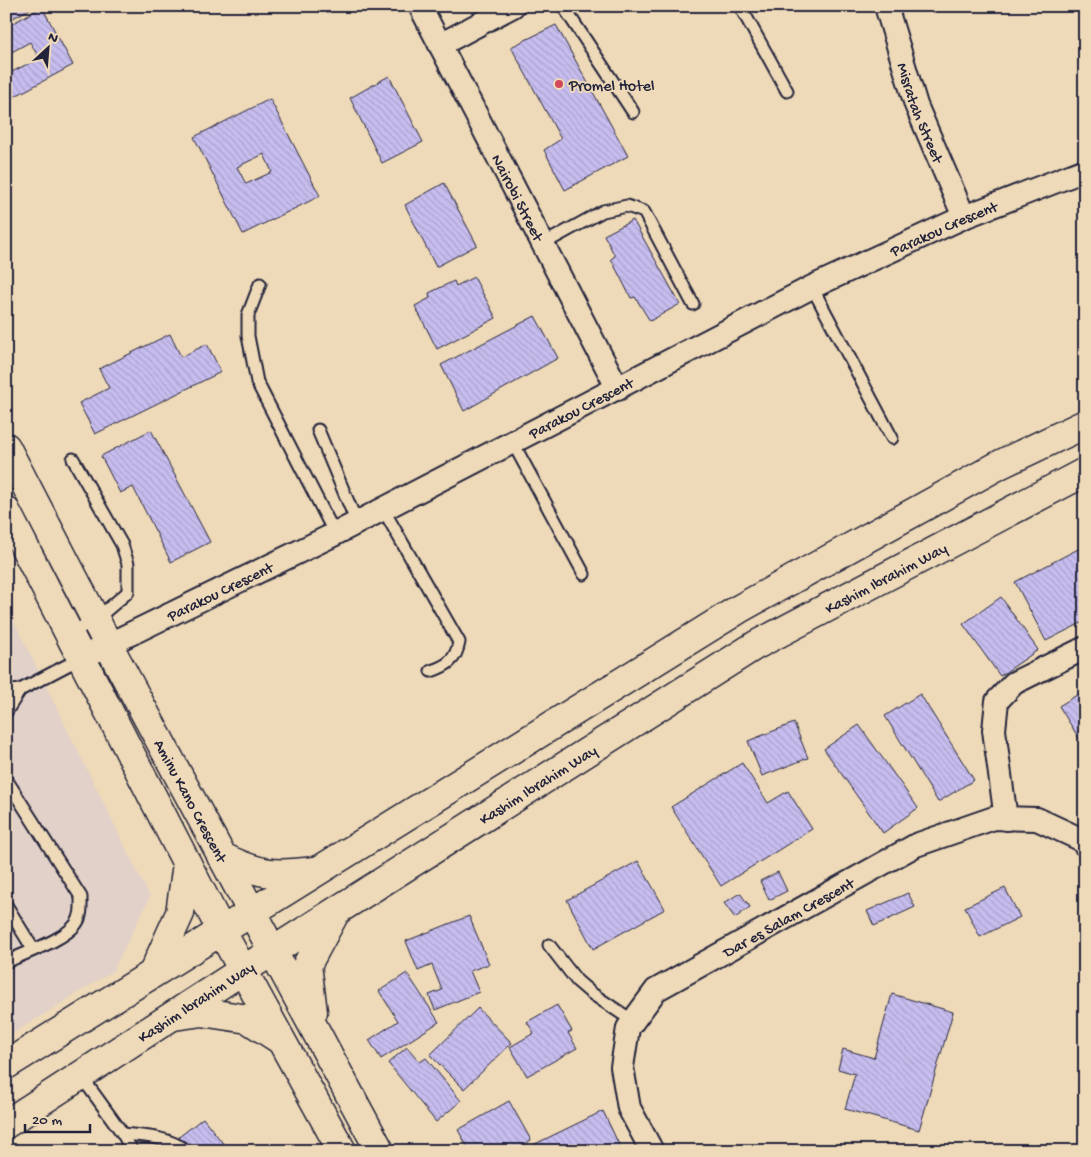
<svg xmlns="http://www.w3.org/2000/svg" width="1091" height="1157" font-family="'Gochi Hand',sans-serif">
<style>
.built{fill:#e2d1c8}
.building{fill:url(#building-back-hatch);stroke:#22223b;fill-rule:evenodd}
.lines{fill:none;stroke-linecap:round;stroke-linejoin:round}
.lane-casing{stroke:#22223b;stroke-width:15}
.street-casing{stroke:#22223b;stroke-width:26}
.secondary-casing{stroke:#22223b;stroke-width:31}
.lane{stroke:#eedab8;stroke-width:11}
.street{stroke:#eedab8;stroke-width:22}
.secondary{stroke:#eedab8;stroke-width:28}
.poi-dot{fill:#d1495b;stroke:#eedab8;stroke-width:2}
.labels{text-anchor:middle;stroke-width:4;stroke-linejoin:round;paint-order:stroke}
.poi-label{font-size:16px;fill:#22223b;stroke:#eedab8;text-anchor:start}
.street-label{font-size:16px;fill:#22223b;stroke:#eedab8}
</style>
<defs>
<pattern id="building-back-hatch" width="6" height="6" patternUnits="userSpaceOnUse" patternTransform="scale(1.25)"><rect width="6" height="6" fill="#c7bdee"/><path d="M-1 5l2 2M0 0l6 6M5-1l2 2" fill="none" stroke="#aba2cd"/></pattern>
</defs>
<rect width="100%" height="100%" fill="#eedab8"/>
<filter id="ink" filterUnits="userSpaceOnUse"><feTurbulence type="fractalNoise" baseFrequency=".02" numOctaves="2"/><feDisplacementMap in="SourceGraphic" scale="10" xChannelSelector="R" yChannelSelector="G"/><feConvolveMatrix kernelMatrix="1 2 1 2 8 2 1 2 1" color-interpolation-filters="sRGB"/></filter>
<g filter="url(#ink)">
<!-- built -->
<polygon class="built" points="6,605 150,897 113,971 6,1038"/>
<!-- building -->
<g class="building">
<polygon points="6,6 35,6 6,22"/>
<polygon points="42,7 73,65 6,101 6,75 39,58 30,42 6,55 6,27"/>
<polygon points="556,25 628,156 565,190 544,150 561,139 511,47"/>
<polygon points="389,76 423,142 382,163 350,98"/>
<path d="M270 99 320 196 243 234 194 137ZM264 154 272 172 246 184 237 167Z"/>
<polygon points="444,183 477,245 436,267 405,205"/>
<polygon points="633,220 680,304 650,321 635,297 631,298 611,259 615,256 604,235"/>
<polygon points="474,277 496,318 437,349 415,306 430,298 429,293 454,281 456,286"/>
<polygon points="535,316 558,358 464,411 441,365"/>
<polygon points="170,334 181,357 207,344 221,372 95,434 79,403 109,388 99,369"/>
<polygon points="151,430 210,542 171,562 133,487 120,493 101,456"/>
<polygon points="1082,547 1085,552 1085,621 1046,641 1015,582"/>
<polygon points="1001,597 1038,650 1000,676 963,624"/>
<polygon points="1085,690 1085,748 1059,706"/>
<polygon points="920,694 974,780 938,802 885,716"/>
<polygon points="794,723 808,758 762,776 748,741"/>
<polygon points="859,725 918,808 883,833 824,749"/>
<polygon points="742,763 768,803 788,791 812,829 721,886 671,807"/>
<polygon points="638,861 665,909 593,949 567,900"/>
<polygon points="778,872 787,891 769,900 760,881"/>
<polygon points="1005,888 1020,917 980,937 965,907"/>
<polygon points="740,893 750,907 735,918 724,903"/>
<polygon points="908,893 915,907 874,926 867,911"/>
<polygon points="469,916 489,964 470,971 479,992 435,1010 429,995 442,990 432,965 418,971 406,941"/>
<polygon points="407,973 439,1022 381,1059 369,1040 398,1021 379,991"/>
<polygon points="892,994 953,1012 919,1130 845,1109 855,1074 838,1069 843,1049 874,1058"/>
<polygon points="557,1005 572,1031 568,1033 577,1048 527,1076 510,1047 534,1033 527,1022"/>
<polygon points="478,1008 512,1043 464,1089 430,1055"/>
<polygon points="407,1047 420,1062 426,1058 461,1101 436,1122 388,1063"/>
<polygon points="509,1101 531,1140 513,1151 470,1151 458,1130"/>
<polygon points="603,1111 622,1151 536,1151 533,1145"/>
<polygon points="203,1118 229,1151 190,1151 179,1137"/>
</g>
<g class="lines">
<defs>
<g id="lane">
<polyline points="563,6 633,112"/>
<polyline points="740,6 787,91"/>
<polyline points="543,244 603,211 627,206 644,212 693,304"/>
<polyline points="260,284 248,315 248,336 257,382 335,534"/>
<polyline points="812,287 892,438"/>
<polyline points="318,430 357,523"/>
<polyline points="513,443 584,574"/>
<path d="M383 509 459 642C456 660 447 666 431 671"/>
<polyline points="68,634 95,620 128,592 128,564 122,545 73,459"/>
<polyline points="6,692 20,690 81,658"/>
<polyline points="6,712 20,690"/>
<path d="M6 779 81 897C81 907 82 916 76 924 64 940 25 953 6 962"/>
<polyline points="6,905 33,949"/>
<polyline points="549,945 577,981 591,993 633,1021"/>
<polyline points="81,1076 123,1134 132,1151"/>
<path d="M123 1134C146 1136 168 1137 187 1151"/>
</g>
<g id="street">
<path id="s1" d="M420 6 618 389"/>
<path id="s2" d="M886 6 916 105 964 217"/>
<polyline points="440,45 513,6"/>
<path id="s3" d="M81 658 335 534 812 287 964 217 1085 170"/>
<polyline points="1006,819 994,730 997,701 1014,683 1085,648"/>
<path id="s4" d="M652 1151 629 1108 622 1067 628 1028 656 990 916 845 994 818 1037 819 1080 839 1085 845"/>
</g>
<g id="secondary">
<path id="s5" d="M6 447 109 646 380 1151"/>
<polyline points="6,511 222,932 342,1151"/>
<path d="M221 856C259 875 274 876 315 871"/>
<polyline points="153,973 180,913 187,864"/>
<polyline points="313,1012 307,965 334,915"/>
<polyline points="174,1016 202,1012 248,1019 279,1039"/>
<polyline points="6,1065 739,609 1001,464 1085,424"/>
<path id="s6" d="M6 1124 243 970 756 645 1085 472"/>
</g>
</defs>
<!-- lane casing -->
<use href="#lane" class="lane-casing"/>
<!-- street casing -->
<use href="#street" class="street-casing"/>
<!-- secondary casing -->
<use href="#secondary" class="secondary-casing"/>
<!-- lane -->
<use href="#lane" class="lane"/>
<!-- street -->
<use href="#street" class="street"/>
<!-- secondary -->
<use href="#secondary" class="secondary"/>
</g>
</g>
<!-- markers -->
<circle class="poi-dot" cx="559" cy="84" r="5"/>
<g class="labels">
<!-- poi labels -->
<g class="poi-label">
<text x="569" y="90">Promel Hotel</text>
</g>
<!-- street labels -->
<g class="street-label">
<text dy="6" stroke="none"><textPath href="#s2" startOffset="112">Misratah Street</textPath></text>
<text dy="6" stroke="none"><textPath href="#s1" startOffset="215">Nairobi Street</textPath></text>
<text dy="6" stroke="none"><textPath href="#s3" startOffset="964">Parakou Crescent</textPath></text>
<text dy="6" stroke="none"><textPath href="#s3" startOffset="559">Parakou Crescent</textPath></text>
<text dy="6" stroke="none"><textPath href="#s6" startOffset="1036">Kashim Ibrahim Way</textPath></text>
<text dy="6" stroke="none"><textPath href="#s3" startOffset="154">Parakou Crescent</textPath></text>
<text dy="6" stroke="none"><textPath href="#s6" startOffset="631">Kashim Ibrahim Way</textPath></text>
<text dy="6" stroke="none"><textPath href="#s5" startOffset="399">Aminu Kano Crescent</textPath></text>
<text dy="6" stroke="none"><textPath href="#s4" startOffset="328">Dar es Salam Crescent</textPath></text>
<text dy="6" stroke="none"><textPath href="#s6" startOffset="226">Kashim Ibrahim Way</textPath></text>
</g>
</g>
<!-- margin -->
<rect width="1091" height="1157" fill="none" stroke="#eedab8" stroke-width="25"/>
<rect x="12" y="12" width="1066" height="1132" fill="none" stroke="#22223b" stroke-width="2" filter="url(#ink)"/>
<!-- north arrow -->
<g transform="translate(48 48) rotate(26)" stroke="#eedab8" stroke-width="4" paint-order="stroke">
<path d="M0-4L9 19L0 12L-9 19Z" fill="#22223b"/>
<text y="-8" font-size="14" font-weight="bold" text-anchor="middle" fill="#22223b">N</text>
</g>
<!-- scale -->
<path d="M25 1124v8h65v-8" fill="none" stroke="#22223b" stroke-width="2.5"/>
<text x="32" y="1124" font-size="15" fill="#22223b" stroke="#eedab8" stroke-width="4" paint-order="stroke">20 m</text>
</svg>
